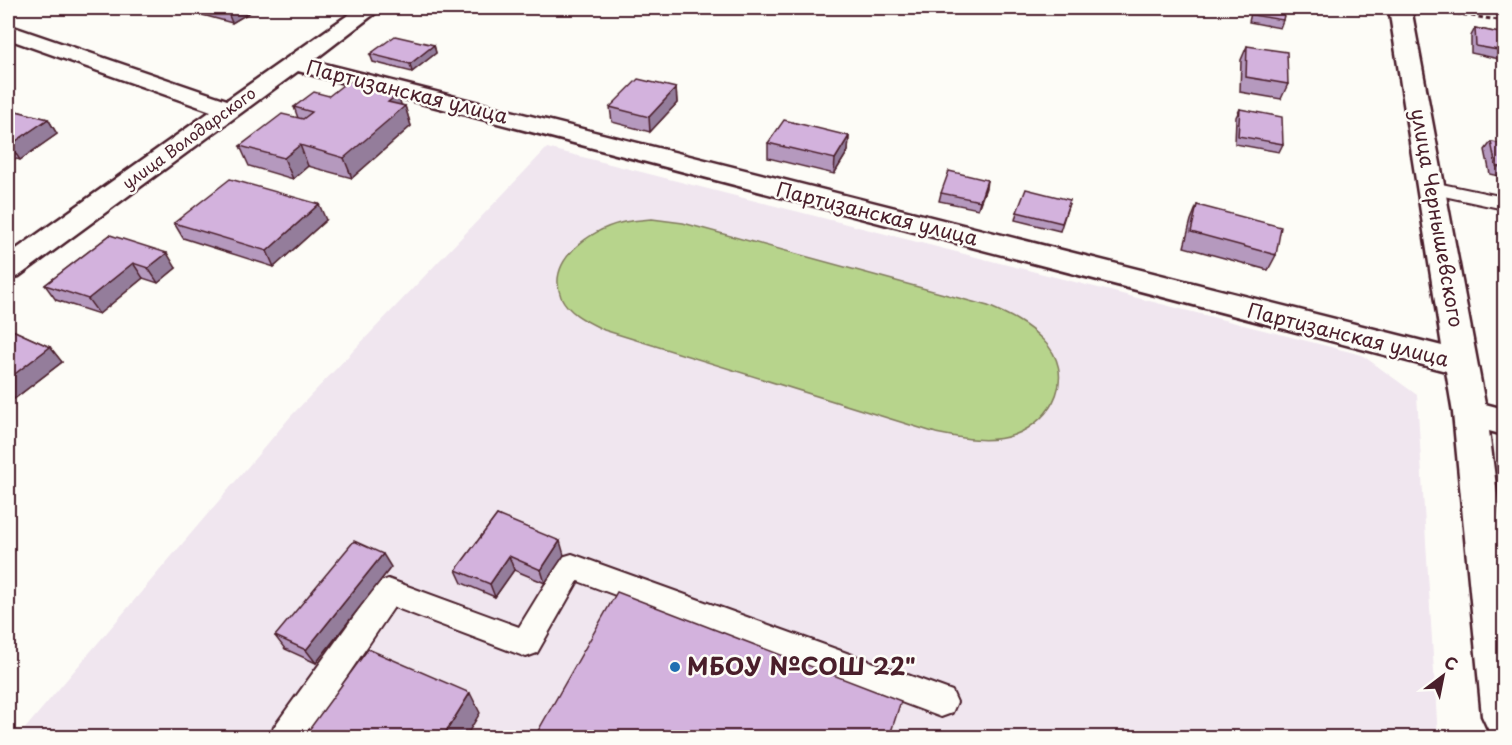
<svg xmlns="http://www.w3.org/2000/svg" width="1512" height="745" font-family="'Playpen Sans',sans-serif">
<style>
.built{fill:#f0e6ef}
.green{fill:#b7d48c;stroke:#807a5c;stroke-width:1.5}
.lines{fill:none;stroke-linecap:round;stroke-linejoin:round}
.lane-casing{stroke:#4a1f2b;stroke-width:4}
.street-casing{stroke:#4a1f2b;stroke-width:5}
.path{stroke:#4a1f2b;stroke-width:3;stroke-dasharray:4.5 3;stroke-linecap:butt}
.lane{fill:#fdfcf7;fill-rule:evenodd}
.street{fill:#fdfcf7;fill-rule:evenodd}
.wall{fill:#b599be;stroke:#4a1f2b;stroke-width:1.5}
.shaded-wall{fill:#947d9b;stroke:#4a1f2b;stroke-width:1.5}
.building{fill:#d3b2dd;stroke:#4a1f2b;stroke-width:1.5}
.poi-dot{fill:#1f6fb2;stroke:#fdfcf7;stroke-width:2}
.labels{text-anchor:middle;stroke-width:5;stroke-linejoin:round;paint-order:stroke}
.far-street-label{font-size:16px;fill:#4a1f2b;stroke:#fdfcf7}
.street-label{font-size:20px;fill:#4a1f2b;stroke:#fdfcf7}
.near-poi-label{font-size:24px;font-weight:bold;fill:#4a1f2b;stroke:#fdfcf7;text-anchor:start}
</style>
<rect width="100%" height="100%" fill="#fdfcf7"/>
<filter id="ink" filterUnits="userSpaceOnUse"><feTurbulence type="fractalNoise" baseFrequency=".0167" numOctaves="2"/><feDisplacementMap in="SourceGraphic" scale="12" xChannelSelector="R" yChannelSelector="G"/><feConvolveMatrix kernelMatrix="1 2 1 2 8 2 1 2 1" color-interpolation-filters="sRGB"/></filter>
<g filter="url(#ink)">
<!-- built -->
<polygon class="built" points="547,148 1362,355 1417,395 1438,737 17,738 291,416"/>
<!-- green -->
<path class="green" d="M652 219 683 223 988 306C1009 315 1026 323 1043 340 1077 374 1054 420 1014 435 989 444 961 438 936 433L604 330C588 322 569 314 561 297 546 260 591 230 620 223 630 220 642 220 652 219Z"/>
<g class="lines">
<defs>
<g id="lane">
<polygon points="1432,182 1504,197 1504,209 1425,192 1422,188 1425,184"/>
<polygon points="572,554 941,687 952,691 957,702 952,713 941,717 578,581 537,653 526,657 394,607 305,738 269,738 274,727 378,583 388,579 519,627 562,557"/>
</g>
<polygon id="street" points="358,8 382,8 313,61 1442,346 1389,8 1411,8 1485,404 1504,409 1504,435 1489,431 1504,549 1504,737 1489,731 1482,716 1453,413 1446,371 298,71 19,276 8,279 8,255 211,111 8,39 8,25 227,100"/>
</defs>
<!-- lane casing -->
<use href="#lane" class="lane-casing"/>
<!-- street casing -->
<use href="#street" class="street-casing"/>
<!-- path -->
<polyline class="path" points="1434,10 1504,21"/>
<!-- lane -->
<use href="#lane" class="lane"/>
<!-- street -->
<use href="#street" class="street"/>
</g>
<!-- wall -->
<g class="wall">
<polygon points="200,8 257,8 232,23 203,15"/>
<polygon points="1252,8 1285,8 1283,20 1280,28 1249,22"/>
<polygon points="1475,28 1504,34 1504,60 1471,53 1471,36"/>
<polygon points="434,45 436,53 412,72 373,62 370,54"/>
<polygon points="1247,46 1288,84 1281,99 1240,92 1241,60"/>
<polygon points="676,88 677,103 650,132 612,122 610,107"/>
<polygon points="398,94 401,105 405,106 411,126 352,178 308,166 293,179 249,166 240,146 298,118 294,107 329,96"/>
<polygon points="8,109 48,119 57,134 20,160 8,157"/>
<polygon points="1240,109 1283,144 1279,152 1235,144 1236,117"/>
<polygon points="849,136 848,151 834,174 768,158 768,143"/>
<polygon points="1491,142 1504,144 1504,177 1490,174 1485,150"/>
<polygon points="987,180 978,209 939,201 941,193"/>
<polygon points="1070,200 1060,231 1015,220 1017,212"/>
<polygon points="1197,205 1276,255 1268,270 1184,247 1191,220"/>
<polygon points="326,220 274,267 183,238 174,223"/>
<polygon points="110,235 176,268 158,283 143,278 99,314 56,300 45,285"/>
<polygon points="8,328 50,347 62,362 14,399 8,396"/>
<polygon points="497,515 564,555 545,583 514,570 495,597 462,583 456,570"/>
<polygon points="391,567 316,663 285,649 275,636"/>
</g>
<!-- shaded-wall -->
<g class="shaded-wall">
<polygon points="226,8 257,8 232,23"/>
<polygon points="434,45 436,53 412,72 410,64"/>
<polygon points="676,88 677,103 650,132 649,117"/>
<polygon points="398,94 402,108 405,106 411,126 352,178 344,158 388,102"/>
<polygon points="48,119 57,134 20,160 10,145"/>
<polygon points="849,136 848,151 834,174 835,159"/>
<polygon points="300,145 308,166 293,179 284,158"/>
<polygon points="987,180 986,188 978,209 980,201"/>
<polygon points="319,204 326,220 274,267 267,251"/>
<polygon points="167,253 176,268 158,283 148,268"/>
<polygon points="133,263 143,278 99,314 88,299"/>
<polygon points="50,347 62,362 14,399 8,392 8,379"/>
<polygon points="560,541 564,555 545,583 541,570"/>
<polygon points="383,554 391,567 316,663 306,650"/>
<polygon points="509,556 514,570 495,597 490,584"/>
<polygon points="470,693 480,713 465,738 442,738"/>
</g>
<!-- building -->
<g class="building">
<polygon points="1253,8 1285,8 1283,20 1252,15"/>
<polygon points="1475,28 1504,34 1504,51 1476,46"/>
<polygon points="395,36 434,45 410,64 370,54"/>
<polygon points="1247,46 1287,52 1288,84 1246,77"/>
<polygon points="638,79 676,88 649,117 610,107"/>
<polygon points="348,81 398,94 388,102 405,106 344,158 300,145 284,158 240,146 282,114 303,119 312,112 294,107 314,92 329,96"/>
<polygon points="8,109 48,119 10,145 8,144"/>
<polygon points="1240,109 1282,117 1283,144 1238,136"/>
<polygon points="784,120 849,136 835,159 768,143"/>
<polygon points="1491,142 1504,144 1504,168 1496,166"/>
<polygon points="949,171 987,180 980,201 941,193"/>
<polygon points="230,179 319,204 267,251 174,223"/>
<polygon points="1026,189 1070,200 1062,223 1017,212"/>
<polygon points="1197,205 1281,227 1276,255 1191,232"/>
<polygon points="110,235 167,253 148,268 133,263 88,299 45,285"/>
<polygon points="8,328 50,347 8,379"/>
<polygon points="497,515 560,541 541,570 509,556 490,584 456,570"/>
<polygon points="354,541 383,554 306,650 275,636"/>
<polygon points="617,592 901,701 889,738 534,738"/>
<polygon points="368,649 470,693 442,738 303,738"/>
</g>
</g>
<!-- markers -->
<circle class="poi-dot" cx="675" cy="667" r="6"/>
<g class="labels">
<!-- far-street labels -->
<g class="far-street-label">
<text transform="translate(189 138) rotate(-36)" y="6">улица Володарского</text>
</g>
<!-- street labels -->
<g class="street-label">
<text transform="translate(407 92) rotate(14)" y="7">Партизанская улица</text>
<text transform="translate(877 214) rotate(14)" y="7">Партизанская улица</text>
<text transform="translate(1437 218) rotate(80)" y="7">улица Чернышевского</text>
<text transform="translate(1348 335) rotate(14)" y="7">Партизанская улица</text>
</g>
<!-- near-poi labels -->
<g class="near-poi-label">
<text x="687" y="675">МБОУ №СОШ 22"</text>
</g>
</g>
<!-- margin -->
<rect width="1512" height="745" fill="none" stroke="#fdfcf7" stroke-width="30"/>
<rect x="15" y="15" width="1482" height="715" fill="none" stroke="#4a1f2b" stroke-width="2" filter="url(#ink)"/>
<!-- north arrow -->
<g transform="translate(1443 676) rotate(32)" stroke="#fdfcf7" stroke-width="4.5" paint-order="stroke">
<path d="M0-4.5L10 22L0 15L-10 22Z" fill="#4a1f2b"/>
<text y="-9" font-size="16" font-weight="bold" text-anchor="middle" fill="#4a1f2b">С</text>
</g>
</svg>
